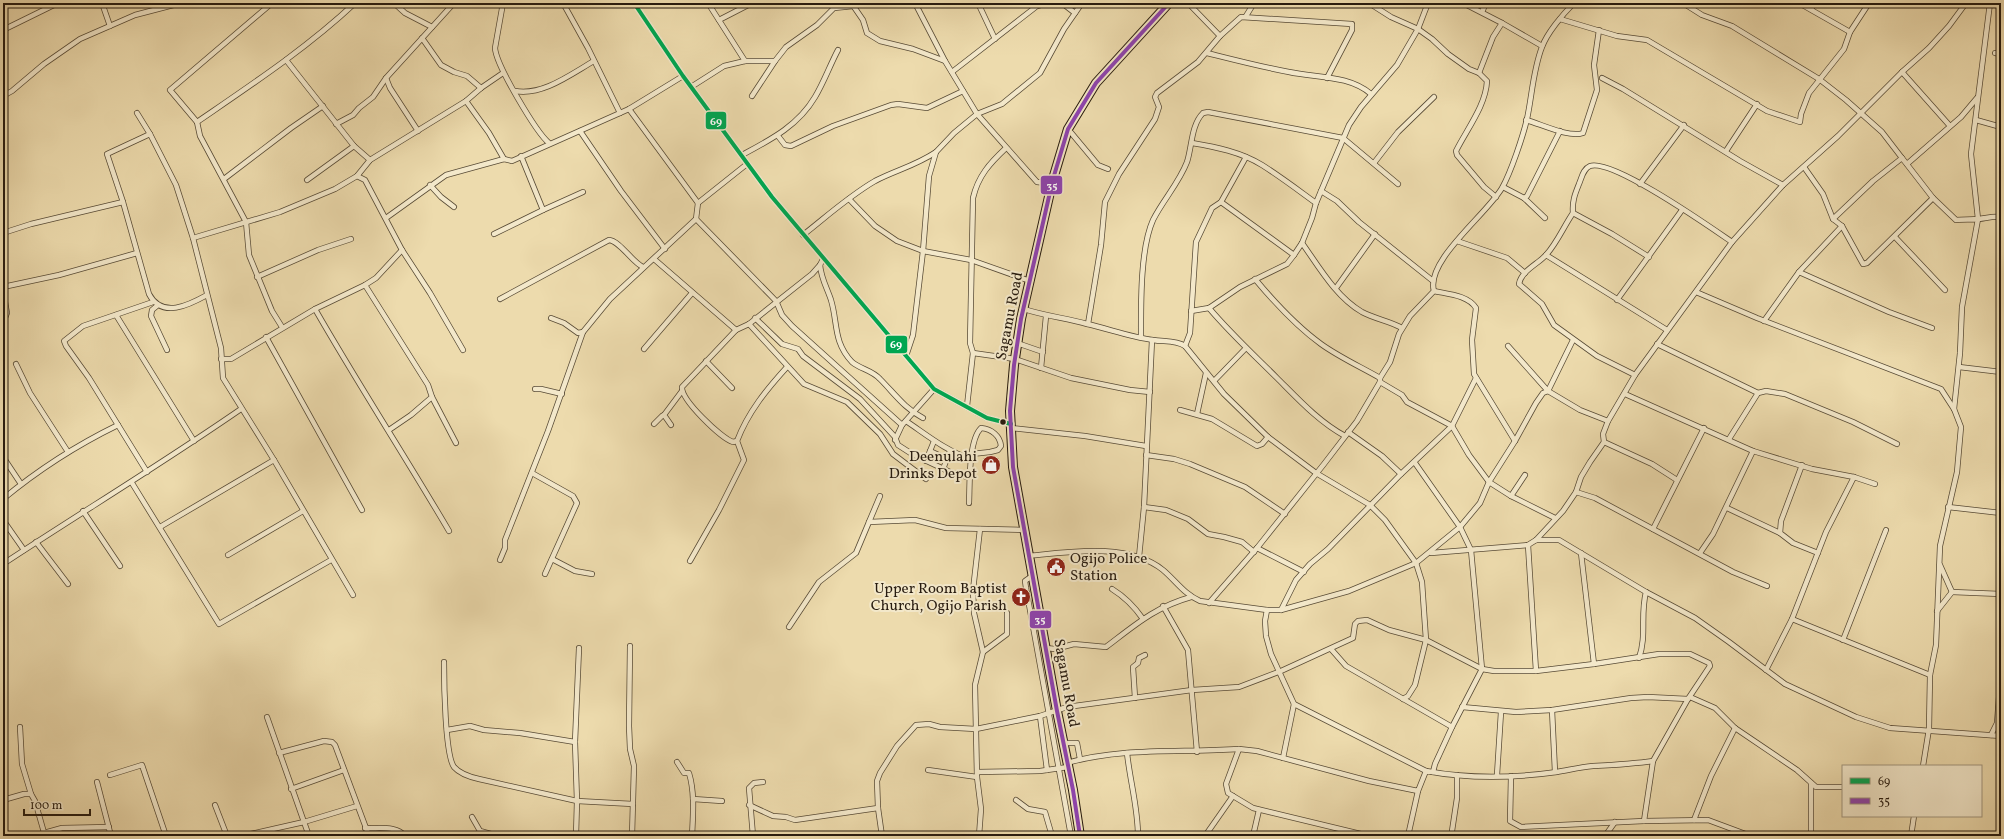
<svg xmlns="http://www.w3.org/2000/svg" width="2004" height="839" font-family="Vollkorn,serif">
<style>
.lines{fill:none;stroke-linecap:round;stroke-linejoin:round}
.street-casing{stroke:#584b36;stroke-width:6}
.highway-casing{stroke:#271b0f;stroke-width:10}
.street{stroke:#f3e8ca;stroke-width:4.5}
.highway{stroke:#eddbad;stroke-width:8}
.bus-1-casing{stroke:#f3e8ca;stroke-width:7}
.bus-2-casing{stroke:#f3e8ca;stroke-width:7}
.bus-1{stroke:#00a651;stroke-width:4}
.bus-2{stroke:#8e44ad;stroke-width:4}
.bus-dot{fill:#271b0f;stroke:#f3e8ca;stroke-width:1.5}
.labels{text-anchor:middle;stroke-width:4;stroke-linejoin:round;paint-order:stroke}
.street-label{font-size:15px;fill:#271b0f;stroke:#f3e8ca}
.poi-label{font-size:15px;fill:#271b0f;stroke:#f3e8ca;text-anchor:end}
.line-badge{stroke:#f3e8ca;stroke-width:1.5}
.badge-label{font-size:11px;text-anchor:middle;font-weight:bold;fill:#fff}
</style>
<rect width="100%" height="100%" fill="#eddbad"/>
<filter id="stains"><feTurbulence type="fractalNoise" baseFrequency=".005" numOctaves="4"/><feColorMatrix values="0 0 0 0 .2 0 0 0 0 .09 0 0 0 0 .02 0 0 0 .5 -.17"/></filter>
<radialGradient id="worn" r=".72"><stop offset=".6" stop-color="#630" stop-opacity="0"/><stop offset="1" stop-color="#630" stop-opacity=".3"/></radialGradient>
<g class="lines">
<defs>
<g id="street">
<polyline points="102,3 110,26"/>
<polyline points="272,3 170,90 197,122 200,136 246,222 249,255 272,311 282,327"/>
<polyline points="394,3 405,13 432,27"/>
<polyline points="497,3 502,7"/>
<path d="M503 3 495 48C496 65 536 132 549 143"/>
<polyline points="563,3 588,48 620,113"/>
<polyline points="634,3 683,76 772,197 934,389 987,418 1011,424"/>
<polyline points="708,3 745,61"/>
<polyline points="915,3 945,61 977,114 1037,182 1045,183 1053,179"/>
<polyline points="978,3 995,39"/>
<polyline points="1062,3 1075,13"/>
<polyline points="1188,3 1220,36"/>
<path d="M1369 3 1391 17 1418 29 1432 39 1448 54 1469 69 1479 73 1487 81C1486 105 1467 129 1456 151L1457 155 1484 187 1496 197"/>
<polyline points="1463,3 1502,23 1542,46"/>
<polyline points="1683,3 1702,15 1732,26 1819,79 1846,100 1882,132 1902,158"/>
<polyline points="1799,3 1850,32"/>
<polyline points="852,4 863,20 867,33 880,41 913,49 945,61"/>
<polyline points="1811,9 1814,3"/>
<polyline points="1482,12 1486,3"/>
<polyline points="1246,16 1254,3"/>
<polyline points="1560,19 1617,36 1647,40 1767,111 1800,122 1801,114 1809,93 1844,49 1850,32 1869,3"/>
<polyline points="719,20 752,3"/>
<polyline points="3,30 58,3"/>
<polyline points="422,38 441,65 454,72 467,76 481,88"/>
<path d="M1207 53C1235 60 1262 67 1289 72 1317 78 1349 75 1371 94"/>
<polyline points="1995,53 2001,54"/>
<polyline points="286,60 354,146 370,160"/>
<polyline points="952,72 1037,6 1048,3"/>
<polyline points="1902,72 1950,126"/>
<polyline points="1479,73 1493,37 1502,23"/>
<polyline points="386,78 390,88 418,131"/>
<polyline points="1602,78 1623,89 1740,161 1783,185"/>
<polyline points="691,87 724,66 745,61 775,61 786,47 817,25 834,8 854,6"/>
<path d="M515 91C543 96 571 74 594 61"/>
<polyline points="3,96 12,91 44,64 80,39 135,15 181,3 192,5 197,3"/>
<polyline points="752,96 775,61"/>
<polyline points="466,101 489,133 504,159"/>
<polyline points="629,109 698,203"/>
<polyline points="137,113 150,134 176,185 193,238 221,348 223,378 274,460 353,595"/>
<path d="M1526 120C1541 124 1569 138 1583 133L1597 90 1594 65 1599 30"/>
<polyline points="1976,120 2001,127"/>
<path d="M197 122C251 85 307 48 355 3"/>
<polyline points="336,124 353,115 359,108 373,97 386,78 454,3"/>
<polyline points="1068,129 1098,165 1108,169"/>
<polyline points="580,131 621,191 665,249"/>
<path d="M150 134 107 154 123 202 149 294C162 319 189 305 207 295"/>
<polyline points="778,136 785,145 791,146 833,126 891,105 898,104 927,108 963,91"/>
<path d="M1192 143C1216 147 1241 152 1262 165 1281 177 1298 190 1316 203"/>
<polyline points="1726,151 1757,104"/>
<path d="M742 155C770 140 798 126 815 97 824 82 830 65 838 50"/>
<polyline points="521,156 543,210 583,192"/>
<polyline points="1246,157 1221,202 1212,208 1196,242 1190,333 1185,346 1224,394 1268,437 1316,473 1370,505 1385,520 1416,563 1422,582 1426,640 1415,685 1408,696 1403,699"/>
<polyline points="1374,163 1398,132 1434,97"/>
<polyline points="1907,164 1961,117 1977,98"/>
<path d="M1804 167 1823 194 1833 219 1842 226 1863 264 1867 263 1933 198 1956 220C1964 219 1971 220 1979 219 1987 218 1993 216 2001 217"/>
<polyline points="357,176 365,180 402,250 430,293 463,350"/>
<polyline points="224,179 291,128 323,106"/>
<polyline points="307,180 354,146"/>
<polyline points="1640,184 1684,125"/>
<polyline points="430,185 441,197 454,207"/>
<polyline points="1503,187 1524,198 1527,196 1560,131"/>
<polyline points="1321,191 1337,201 1359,222 1433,281"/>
<polyline points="1524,198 1545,218"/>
<polyline points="849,199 875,226 897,241 923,251 971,260 1030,281"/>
<polyline points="1221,202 1294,255"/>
<polyline points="1573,213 1612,234 1649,257"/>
<polyline points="386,218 446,175 504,159 512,161 629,109 683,76"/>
<polyline points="696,219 776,301 782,315 792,326 902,425"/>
<polyline points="1833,219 1873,181 1902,158 1933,198"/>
<polyline points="3,233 31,224 123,202"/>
<polyline points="494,234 543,210"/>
<path d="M803 235C826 217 849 196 875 181 896 170 915 166 936 152"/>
<polyline points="1895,237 1945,290"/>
<polyline points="193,238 280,212 335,189 357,176 370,160 466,101 481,88 503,73"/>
<polyline points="1457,241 1507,258 1525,273"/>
<path d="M1302 243C1319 267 1336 297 1362 312 1375 319 1390 321 1402 328"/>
<polyline points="1546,255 1667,330"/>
<polyline points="654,259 736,330"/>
<path d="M820 265C821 278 827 288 831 300 838 323 833 342 852 362 860 369 872 370 880 379 894 393 905 409 923 418"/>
<polyline points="1799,272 1842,226"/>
<polyline points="257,277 318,250 351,239"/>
<path d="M1255 279C1275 303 1296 326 1321 344 1339 357 1361 367 1380 378"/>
<polyline points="365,285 428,385 432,397 411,415 389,430"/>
<polyline points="3,287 59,275 137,253"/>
<polyline points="1336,288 1375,234"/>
<polyline points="3,291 7,313 3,323"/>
<path d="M1434 291C1447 294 1468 295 1476 308L1472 340 1474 374 1515 441"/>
<polyline points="1696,292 1757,318 1941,389 1954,409"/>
<path d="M500 299 609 240C620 241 632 262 643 267"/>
<polyline points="1617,300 1682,210"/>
<polyline points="158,305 152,310 151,316 167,350"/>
<path d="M1209 308C1230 333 1254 355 1277 378 1298 399 1319 422 1345 436"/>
<path d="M315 309C358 384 405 456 449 531"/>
<path d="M1024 309C1045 316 1066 318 1087 324 1109 329 1130 337 1153 340 1164 342 1175 340 1185 346"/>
<polyline points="1191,311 1209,308 1240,287 1287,264 1294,255 1302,243 1312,218 1316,203 1349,125 1361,107 1397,65 1418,29 1428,3"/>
<polyline points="116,315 194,441"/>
<polyline points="551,318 564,323 578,333 583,332"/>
<polyline points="755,318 782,344 798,349 803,356 860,399 895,437 898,445 912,454 950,472 970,478"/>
<polyline points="1764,321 1799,272 1889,312 1932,328"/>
<polyline points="749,324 804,384 847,402 880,434 893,454 926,479"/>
<polyline points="1088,324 1101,245 1105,202 1119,174 1155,119 1159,107 1155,97 1157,93 1198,62 1220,36 1241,17 1352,24 1352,30 1327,78"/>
<polyline points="266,337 362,510"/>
<path d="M1141 337C1141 305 1140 249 1153 220 1163 200 1179 183 1187 162 1192 147 1191 125 1203 113L1208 112 1343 138 1398 184"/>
<polyline points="1017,343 1043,352"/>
<polyline points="1657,344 1758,393"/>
<polyline points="1508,346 1548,391 1580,410 1608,421"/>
<polyline points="644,349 692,293"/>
<polyline points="973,353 1015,359 1071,378 1130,390 1150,392"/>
<polyline points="906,356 913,335 923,251 929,176 936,152 954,133 977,114 1002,104 1040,73 1064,29 1082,3"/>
<polyline points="221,359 231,359 315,309 365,285 376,278 402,250"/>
<polyline points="706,361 732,388"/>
<polyline points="16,364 30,393 68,452"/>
<polyline points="1959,367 2001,372"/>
<polyline points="1041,368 1046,316"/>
<path d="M1635 375 1597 356 1554 325 1542 304 1519 284C1521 271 1538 264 1546 255 1557 243 1564 226 1573 213 1572 201 1575 194 1579 184 1582 177 1583 169 1590 166 1612 158 1710 227 1732 242"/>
<polyline points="1214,381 1246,348"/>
<polyline points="1380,382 1402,395 1407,402 1452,426 1469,455 1489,482 1511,496 1555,518"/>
<polyline points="535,389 541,389 562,394"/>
<polyline points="1625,394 1753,451 1812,469 1854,477 1875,484"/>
<polyline points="432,397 456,443"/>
<path d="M967 406 973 353 970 343 973 198C978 176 990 163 1006 148"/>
<polyline points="1180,410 1212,419 1257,446 1262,444 1268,437"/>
<polyline points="1197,414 1206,373"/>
<path d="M906 421C927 435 946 451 971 459"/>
<polyline points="654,424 662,416 664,415"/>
<polyline points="671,425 664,415 682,391"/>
<polyline points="1011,428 1085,436 1146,446"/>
<polyline points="1348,432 1382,456 1401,474"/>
<polyline points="1729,439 1758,393 1766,391 1785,394 1853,422 1897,444"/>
<polyline points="895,440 902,425 934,389"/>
<path d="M737 441 733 442C721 438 681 400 682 387L736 330 749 324 812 274 820 265 823 259"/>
<polyline points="1604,442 1652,464 1677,480"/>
<polyline points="930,451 947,459"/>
<polyline points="1146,455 1174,459 1190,464 1245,487 1285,514"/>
<polyline points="3,457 21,484"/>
<polyline points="926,461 934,441"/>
<polyline points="1802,465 1781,521 1780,533 1793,543 1818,553"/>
<polyline points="943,469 950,451"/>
<polyline points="147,472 89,378 66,346 64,341 83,326 153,302"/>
<polyline points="532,473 573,496 577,503 545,574"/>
<polyline points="132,483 219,624 331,560"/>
<polyline points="1576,492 1595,498 1733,572 1767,586"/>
<polyline points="1511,496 1525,475"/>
<path d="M3 499C38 470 77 445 118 425"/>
<path d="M969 503C970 485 968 441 981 428 992 429 1000 436 1001 446L998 450 990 452 972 454"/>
<polyline points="1144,507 1166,510 1188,519 1208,534 1224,537 1242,542 1254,552"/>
<polyline points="1948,507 2001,513"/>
<polyline points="1727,508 1780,533"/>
<polyline points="83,511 120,566"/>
<polyline points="3,520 24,550"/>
<polyline points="869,522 880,496"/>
<polyline points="160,527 274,460"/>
<polyline points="1653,529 1704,428"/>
<polyline points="1536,540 1563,511 1576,492 1581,477 1590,462 1604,442 1603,434 1608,421 1635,375 1732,242 1783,185 1838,136 1902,72 1929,48 1949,26 1966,3"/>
<polyline points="36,542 68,584"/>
<polyline points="1528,545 1536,671"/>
<polyline points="1257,548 1304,572"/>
<polyline points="1431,553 1528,545 1536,540 1559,540 1646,592 1695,618 1729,642 1785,684 1856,717 1890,728 2001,736"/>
<polyline points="1581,553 1594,664"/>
<polyline points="1700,553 1713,534 1753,451"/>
<polyline points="228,555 303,511"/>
<path d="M1028 556C1069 552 1128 542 1163 570 1176 581 1184 594 1200 601L1267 610H1281L1349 591 1416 563 1460 527 1480 503 1489 482 1515 441 1536 403 1543 393 1548 391 1573 340"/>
<polyline points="1139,557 1144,507 1152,340"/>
<polyline points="552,559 575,571 592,574"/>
<polyline points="500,560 505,548 505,540 548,431 583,332 610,299 696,219 698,203 747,164"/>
<path d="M690 561 719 510 744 460 737 441C748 412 767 389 787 367"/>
<path d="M3 564C82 512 163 463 241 409"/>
<polyline points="1940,565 1952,592"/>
<polyline points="1032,576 1025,581 1026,588 1071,836"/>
<path d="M1112 589C1125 597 1134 606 1143 619"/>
<polyline points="1952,592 2001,594"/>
<path d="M1209 603 1257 548 1324 464 1357 421 1380 382V378L1390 362 1399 334 1410 316 1434 291C1425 261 1487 214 1502 188 1511 172 1523 136 1527 119 1532 96 1533 70 1542 47 1547 33 1563 14 1574 3"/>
<polyline points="1163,606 1188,650 1197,752"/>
<polyline points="1267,610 1265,621 1266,636 1271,654 1294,704 1426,771"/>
<polyline points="1281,610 1296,580 1310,564 1328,549 1401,474 1452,426 1476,378"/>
<polyline points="1937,611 1952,592"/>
<polyline points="1792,619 1930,675"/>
<polyline points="789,627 819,582 856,553 869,522 915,520 946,528 1024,530"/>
<polyline points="1843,640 1886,530"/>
<polyline points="630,646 629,726 630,749 634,766 632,836"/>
<path d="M1046 648 1055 649 1074 644 1106 647C1135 625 1155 607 1191 597"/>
<polyline points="1331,649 1346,666 1452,727 1482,669 1471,550 1460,527 1415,463"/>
<polyline points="983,652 1007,634 1007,613"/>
<path d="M1639 658C1647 636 1640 614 1646 592"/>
<path d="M444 662C444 681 445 755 454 767 460 774 470 777 479 779L577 801 633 804"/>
<polyline points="1766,670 1792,619 1826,532 1854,477"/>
<polyline points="1690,697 1715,708 1735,728 1797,770 1816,787 1843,787"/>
<polyline points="1135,698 1133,667 1138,663 1139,658 1145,655"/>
<polyline points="1462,707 1516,712 1552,710 1631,698 1648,697 1688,699"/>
<polyline points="1552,710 1555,772"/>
<polyline points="1040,716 1047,770"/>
<polyline points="267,717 304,822 357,806"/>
<polyline points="20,727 22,764 31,794"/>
<polyline points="447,730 470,726 484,730 520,733 575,742"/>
<polyline points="1991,735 1997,723 2001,671"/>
<polyline points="1063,743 1077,743 1080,759"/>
<polyline points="1239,749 1226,784 1228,793 1253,808 1369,836"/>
<polyline points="279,753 324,741 332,742 335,745 369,836"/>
<path d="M1127 753C1130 781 1138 808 1138 836"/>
<polyline points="1283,758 1294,704"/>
<path d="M677 762 684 773H689C695 793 693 815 692 836"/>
<path d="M1067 763C1122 747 1182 753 1239 749L1257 751 1369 781 1418 791 1426 771C1469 779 1514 778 1557 772 1569 770 1581 767 1593 766 1613 765 1633 764 1653 761"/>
<polyline points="1923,766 1929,729 1930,675 1936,645 1940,546 1957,472 1961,427 1954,409 1960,353 1962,307 1978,219 1971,154 1990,3"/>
<polyline points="928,770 977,777"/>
<polyline points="977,772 1040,771 1068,767"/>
<polyline points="1433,772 1435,764 1452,727"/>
<polyline points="110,775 142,765 166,836"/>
<polyline points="1497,775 1501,712"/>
<polyline points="1511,776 1510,821 1521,827 1644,821 1708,820 1751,836"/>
<polyline points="97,782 111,836"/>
<polyline points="291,789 344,770"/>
<polyline points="693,799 722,801"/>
<polyline points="3,800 24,794 31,794 35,801 45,836"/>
<polyline points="1016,800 1028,809 1045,812 1052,836"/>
<polyline points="215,805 227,836"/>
<polyline points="749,805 773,816 786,817 795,820 878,808"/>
<polyline points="472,817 480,831 498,836"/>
<polyline points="1694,820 1711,776 1735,728"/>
<path d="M365 828C378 829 397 825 405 836"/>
<polyline points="44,833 62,828 109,827"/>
<polyline points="242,836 304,822 309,836"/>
<polyline points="576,836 577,801 575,742 579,648"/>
<polyline points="753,836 749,788 754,783 763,782"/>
<polyline points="882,836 878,808 877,781 880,773 897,746 916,725 929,724 940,727 976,729 1040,716 1067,707 1192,690 1239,687 1281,671 1353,638 1355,624 1358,621 1367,620 1389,630 1426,640 1482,669 1494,671 1536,671 1594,664 1659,654 1690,654 1709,663 1710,666 1688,699 1653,761 1644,821"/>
<polyline points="979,836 981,809 977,777 975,685 983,652 974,613 973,590 980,529"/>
<polyline points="1205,836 1233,796"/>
<polyline points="1253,836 1259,810"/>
<polyline points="1408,836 1418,791"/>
<polyline points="1440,836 1451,835 1452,831 1457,798 1457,775"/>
<polyline points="1605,836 1615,822"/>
<polyline points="1811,836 1811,783"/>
<polyline points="1900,836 1920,836"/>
<polyline points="1911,836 1914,816"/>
</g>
<polyline id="highway" points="1080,836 1073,790 1057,711 1013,467 1010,411 1014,365 1021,319 1053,179 1068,129 1096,83 1169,3"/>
</defs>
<!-- street casing -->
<use href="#street" class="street-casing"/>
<!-- highway casing -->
<use href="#highway" class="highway-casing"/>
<!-- street -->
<use href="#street" class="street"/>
<!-- highway -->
<use href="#highway" class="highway"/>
<defs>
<polyline id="bus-1" points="634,3 683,76 772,197 934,389 987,418 1011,424"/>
<polyline id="bus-2" points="1080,836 1073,790 1057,711 1013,467 1010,411 1014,365 1021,319 1053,179 1068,129 1096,83 1169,3"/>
</defs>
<!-- bus-1 casing -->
<use href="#bus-1" class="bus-1-casing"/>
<!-- bus-2 casing -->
<use href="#bus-2" class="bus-2-casing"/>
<!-- bus-1 -->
<use href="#bus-1" class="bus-1"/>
<!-- bus-2 -->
<use href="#bus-2" class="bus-2"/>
</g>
<!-- icons -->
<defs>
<symbol id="shop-disc" viewBox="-11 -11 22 22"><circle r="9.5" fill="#8f2418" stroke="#f3e8ca"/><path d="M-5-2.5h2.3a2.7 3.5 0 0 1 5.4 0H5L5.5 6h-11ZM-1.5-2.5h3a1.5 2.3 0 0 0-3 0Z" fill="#fff"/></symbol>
<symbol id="civic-disc" viewBox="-11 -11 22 22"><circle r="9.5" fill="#8f2418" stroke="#f3e8ca"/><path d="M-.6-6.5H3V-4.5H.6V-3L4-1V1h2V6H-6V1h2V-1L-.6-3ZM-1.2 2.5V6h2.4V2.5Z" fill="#fff"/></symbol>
<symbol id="church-disc" viewBox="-11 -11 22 22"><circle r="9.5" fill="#8f2418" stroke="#f3e8ca"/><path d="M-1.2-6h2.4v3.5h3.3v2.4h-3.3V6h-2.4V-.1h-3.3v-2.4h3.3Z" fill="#fff"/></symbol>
</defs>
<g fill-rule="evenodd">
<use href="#shop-disc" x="980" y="454" width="22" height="22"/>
<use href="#civic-disc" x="1045" y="556" width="22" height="22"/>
<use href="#church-disc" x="1010" y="586" width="22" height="22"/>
</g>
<!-- markers -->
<circle class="bus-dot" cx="1003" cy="422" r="3.5"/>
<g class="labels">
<!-- street labels -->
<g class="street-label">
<text transform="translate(1009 316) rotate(-79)" y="5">Sagamu Road</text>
<text transform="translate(1067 683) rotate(80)" y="5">Sagamu Road</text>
</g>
<!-- poi labels -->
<g class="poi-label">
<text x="977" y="461">Deenulahi<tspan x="977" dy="17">Drinks Depot</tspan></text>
<text x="1070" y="563" text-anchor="start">Ogijo Police<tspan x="1070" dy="17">Station</tspan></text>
<text x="1007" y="593">Upper Room Baptist<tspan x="1007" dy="17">Church, Ogijo Parish</tspan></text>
</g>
</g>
<g class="line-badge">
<rect x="705" y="111" width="22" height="19" rx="4" fill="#00a651"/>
<rect x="1040" y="175" width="23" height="20" rx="4" fill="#8e44ad"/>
<rect x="885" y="335" width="23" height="19" rx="4" fill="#00a651"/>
<rect x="1029" y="610" width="23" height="19" rx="4" fill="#8e44ad"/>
</g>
<g class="badge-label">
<text x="716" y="125">69</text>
<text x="1052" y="189">35</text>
<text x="896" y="348">69</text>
<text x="1040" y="623">35</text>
</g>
<!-- margin -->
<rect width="2004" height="839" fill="none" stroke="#eddbad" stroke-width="16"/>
<rect x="4" y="4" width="1996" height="831" fill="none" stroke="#271b0f" stroke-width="2"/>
<rect x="8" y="8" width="1988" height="823" fill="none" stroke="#271b0f"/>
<!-- legend -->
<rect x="1842" y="765" width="140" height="52" fill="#f3e8ca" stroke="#a1967f"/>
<rect x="1850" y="778" width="20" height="6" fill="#00a651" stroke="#a1967f"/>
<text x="1878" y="785" font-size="12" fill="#271b0f">69</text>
<rect x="1850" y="798" width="20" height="6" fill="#8e44ad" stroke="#a1967f"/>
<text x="1878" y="805" font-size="12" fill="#271b0f">35</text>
<!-- scale -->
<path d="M24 809v6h66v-6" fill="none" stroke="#271b0f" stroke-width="2"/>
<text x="30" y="809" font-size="12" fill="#271b0f" stroke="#f3e8ca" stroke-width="3" paint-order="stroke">100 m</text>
<rect width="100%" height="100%" filter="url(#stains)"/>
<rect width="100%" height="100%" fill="url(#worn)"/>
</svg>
